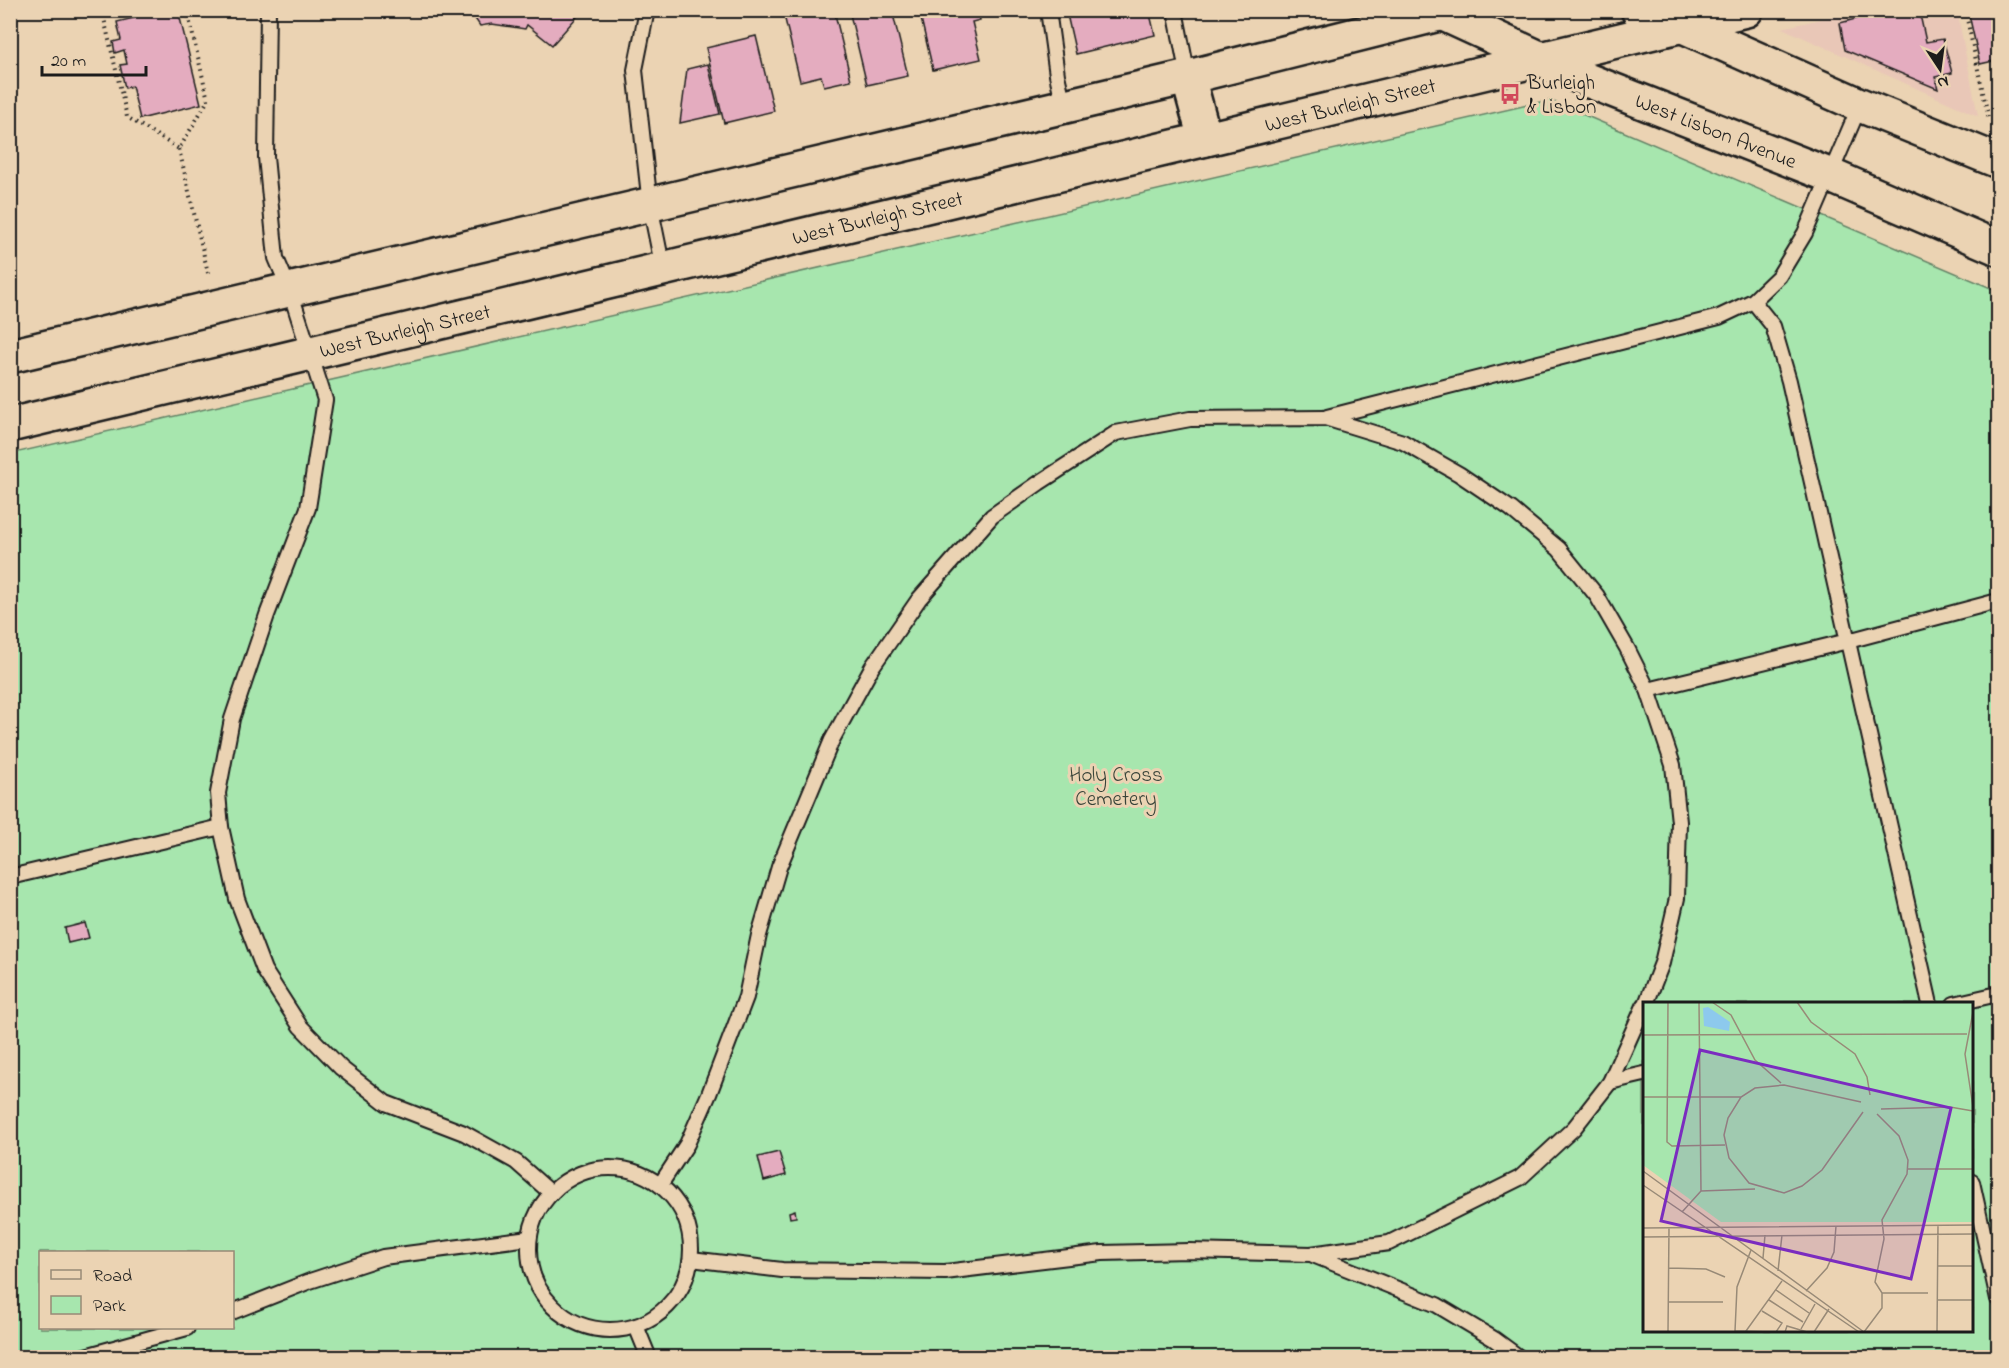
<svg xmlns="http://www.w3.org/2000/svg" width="2009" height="1368" font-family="'Indie Flower',sans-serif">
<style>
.built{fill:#e9c7b7}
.green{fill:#a7e6ae;stroke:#628165;stroke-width:1.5;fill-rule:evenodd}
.building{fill:#e4acbf;stroke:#1c1c1c;stroke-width:1.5}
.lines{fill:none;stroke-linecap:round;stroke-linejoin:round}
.lane-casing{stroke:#1c1c1c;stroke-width:18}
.secondary-casing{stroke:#1c1c1c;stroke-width:38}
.path{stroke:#1c1c1c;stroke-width:4;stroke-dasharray:1.5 4.5;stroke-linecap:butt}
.lane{stroke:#ebd3b3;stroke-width:14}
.secondary{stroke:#ebd3b3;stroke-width:33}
.labels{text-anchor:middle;stroke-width:6;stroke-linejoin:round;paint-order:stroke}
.poi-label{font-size:21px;fill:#1c1c1c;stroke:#ebd3b3;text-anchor:start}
.street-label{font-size:21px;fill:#1c1c1c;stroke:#ebd3b3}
.park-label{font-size:21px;fill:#384439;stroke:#ebd3b3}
.inset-road{fill:none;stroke:#988a77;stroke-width:1.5}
.view{fill:#7b2cbf;fill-opacity:0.15;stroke:#7b2cbf;stroke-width:3}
.inset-edge{fill:none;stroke:#1c1c1c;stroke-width:3}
</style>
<rect width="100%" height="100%" fill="#ebd3b3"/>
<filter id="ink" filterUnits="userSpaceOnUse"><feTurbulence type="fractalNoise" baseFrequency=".0167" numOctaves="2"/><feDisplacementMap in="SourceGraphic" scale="12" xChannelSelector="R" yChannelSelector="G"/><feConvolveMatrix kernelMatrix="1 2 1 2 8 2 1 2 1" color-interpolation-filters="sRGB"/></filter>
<g filter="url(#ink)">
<!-- built -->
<polygon class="built" points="1856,11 1957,11 1978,116 1782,28"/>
<!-- green -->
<path class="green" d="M1549 100 1998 291V1357H11L10 454ZM1644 1004H1972V1330H1644ZM40 1252H232V1328H40Z"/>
<!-- building -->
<g class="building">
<polygon points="132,10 178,10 201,104 140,119 132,86 125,88 120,65 127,64 124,50 115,53 113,42 121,40 117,22 134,18"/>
<polygon points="465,10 583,10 552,45 527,25 525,29 492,24 480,26 474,17"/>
<polygon points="787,10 834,10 851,80 824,86 821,76 800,81 783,11"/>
<polygon points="849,10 892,10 908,76 867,85"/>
<polygon points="919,10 978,10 980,20 972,22 981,59 933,70"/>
<polygon points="1066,10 1149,10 1155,35 1076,54"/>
<polygon points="1890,10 1919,10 1926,42 1943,39 1952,73 1935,77 1938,89 1845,50 1840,23"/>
<polygon points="1968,10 1998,10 1998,60 1980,64"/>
<polygon points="756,36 774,111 724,123 706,48"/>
<polygon points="708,64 720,114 680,123 687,69"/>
<polygon points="85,923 89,938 68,943 65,928"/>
<polygon points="779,1152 786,1175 764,1181 758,1157"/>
<polygon points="795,1210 796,1217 790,1218 789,1212"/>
</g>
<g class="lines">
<defs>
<g id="lane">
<polyline points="268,10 266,157 276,258 290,291 325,400 308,508 267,615 232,719 218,793 221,827 237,899 264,970 300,1026 341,1068 386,1103 464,1133 516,1162 551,1193"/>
<polyline points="647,10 635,70 650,205 663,269"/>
<polyline points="1048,10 1057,75 1064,106"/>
<polyline points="1175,10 1188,77"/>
<polyline points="1753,301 1773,326 1789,381 1930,1004"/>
<polyline points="1327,417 1719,317 1753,301 1779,276 1805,233 1860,105"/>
<polyline points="1648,690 1848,641 1998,601"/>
<polyline points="10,877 221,827"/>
<polyline points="1954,1004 1998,994"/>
<polyline points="1610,1082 1644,1074"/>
<circle cx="610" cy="1249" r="81"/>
<polyline points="1972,1182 1998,1299"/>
<polyline points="660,1185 687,1144 709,1094 746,997 759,935 779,867 832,740 872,667 919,599 992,516 1039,483 1116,433 1190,419 1325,418 1403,442 1459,474 1511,509 1559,549 1597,596 1627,648 1648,690 1673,765 1679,822 1677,898 1662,963 1646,1004"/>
<polyline points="1313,1255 1437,1305 1494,1339 1520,1358"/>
<polyline points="691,1259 782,1270 945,1272 1102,1253 1189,1251 1311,1254 1389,1243 1520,1178 1574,1128 1610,1082 1644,1006"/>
<polyline points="232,1312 310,1281 383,1257 529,1238"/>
<polyline points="636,1326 649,1358"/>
<polyline points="78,1358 187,1328"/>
</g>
<g id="secondary">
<path id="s1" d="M1435 10 1587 80 1829 175 1998 248"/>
<polyline points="1638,10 1683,26 1860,105 1998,161"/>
<polyline points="1188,77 1205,139"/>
<polyline points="10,356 1188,77 1455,10"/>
<path id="s2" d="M10 425 1746 10"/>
</g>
</defs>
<!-- lane casing -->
<use href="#lane" class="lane-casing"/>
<!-- secondary casing -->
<use href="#secondary" class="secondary-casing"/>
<!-- path -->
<g class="path">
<polyline points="102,10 127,117 179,149 208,100 187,10"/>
<polyline points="1965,10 1989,120"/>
<polyline points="179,149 208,273"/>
</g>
<!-- lane -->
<use href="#lane" class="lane"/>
<!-- secondary -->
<use href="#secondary" class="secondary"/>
</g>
</g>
<!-- icons -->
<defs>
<symbol id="bus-bare" viewBox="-9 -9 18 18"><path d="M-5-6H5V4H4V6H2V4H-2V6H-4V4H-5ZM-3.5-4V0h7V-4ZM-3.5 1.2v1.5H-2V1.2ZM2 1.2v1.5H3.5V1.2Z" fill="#d1495b" stroke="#ebd3b3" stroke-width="2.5" paint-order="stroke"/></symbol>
</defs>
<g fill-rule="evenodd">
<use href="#bus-bare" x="1495" y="79" width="30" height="30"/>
</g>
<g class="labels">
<!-- poi labels -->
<g class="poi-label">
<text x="1527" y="89">Burleigh<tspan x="1527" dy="24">&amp; Lisbon</tspan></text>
</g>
<!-- street labels -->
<g class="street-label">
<text dy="7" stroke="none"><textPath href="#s2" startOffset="1378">West Burleigh Street</textPath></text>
<text dy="7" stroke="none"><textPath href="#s1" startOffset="306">West Lisbon Avenue</textPath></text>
<text dy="7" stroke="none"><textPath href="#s2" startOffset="892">West Burleigh Street</textPath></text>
<text dy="7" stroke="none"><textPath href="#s2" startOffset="406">West Burleigh Street</textPath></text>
</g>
<!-- park labels -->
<g class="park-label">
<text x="1116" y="781">Holy Cross<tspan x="1116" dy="24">Cemetery</tspan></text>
</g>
</g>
<!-- overview -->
<g transform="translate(1643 1002)">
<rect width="330" height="330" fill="#ebd3b3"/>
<path d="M0 0H330V220H78L0 163Z" fill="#a7e6ae"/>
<path d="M65 5 87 20 86 29 61 24 60 6Z" fill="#8dc9ed"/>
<path class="inset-road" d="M25 0 24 140 29 144 82 143M56 0 58 189M69 0 88 13 112 58 138 81M154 0 168 20 212 52 224 75 227 93M330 10 322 52 330 105M0 33 324 32M0 95H98M218 100 141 83 112 86 98 95 85 116 81 133 86 156 106 181 141 191 159 184 179 168 220 110M238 107 307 105 330 109M234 112 256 134 265 158 264 172 239 218 241 237 232 280 239 291H285M264 167H330M0 169 221 330M0 183 216 330M39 210 58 189 112 187M0 226 330 223M0 235 330 232M108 248 94 285 92 329 129 330M120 256 122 233M295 264H330M26 266 63 267 82 275M135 269 139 233M133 288 166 311M163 289 184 266 191 250 193 224M126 298 160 320M294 298H330M25 300H80M119 309 139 321 133 330M158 327 172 302M103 329 139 279M25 330 26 226M142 330 144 324 164 330M171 330 186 307M221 330 239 306V291M294 330 295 223"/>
<path class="view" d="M57 48 308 106 268 277 18 219Z"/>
<rect width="330" height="330" class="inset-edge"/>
</g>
<!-- margin -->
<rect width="2009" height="1368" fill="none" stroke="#ebd3b3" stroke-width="36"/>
<rect x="18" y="18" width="1973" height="1332" fill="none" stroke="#1c1c1c" stroke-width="2" filter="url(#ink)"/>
<!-- legend -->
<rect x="39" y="1251" width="195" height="78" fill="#ebd3b3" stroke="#988a77" stroke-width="1.5"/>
<rect x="51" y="1270" width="30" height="9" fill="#ebd3b3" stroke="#988a77" stroke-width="1.5"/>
<text x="93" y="1281" font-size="18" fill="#1c1c1c">Road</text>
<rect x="51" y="1296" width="30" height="18" fill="#a7e6ae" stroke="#988a77" stroke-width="1.5"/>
<text x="93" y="1311" font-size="18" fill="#1c1c1c">Park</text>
<!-- north arrow -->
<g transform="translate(1940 69) rotate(167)" stroke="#ebd3b3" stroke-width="4.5" paint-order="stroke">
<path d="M0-4.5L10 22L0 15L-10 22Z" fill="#1c1c1c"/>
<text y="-9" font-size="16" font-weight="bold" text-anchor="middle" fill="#1c1c1c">N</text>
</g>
<!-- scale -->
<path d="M42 66v9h104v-9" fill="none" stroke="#1c1c1c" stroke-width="3"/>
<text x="51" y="66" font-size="18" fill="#1c1c1c" stroke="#ebd3b3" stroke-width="4.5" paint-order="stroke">20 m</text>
</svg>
